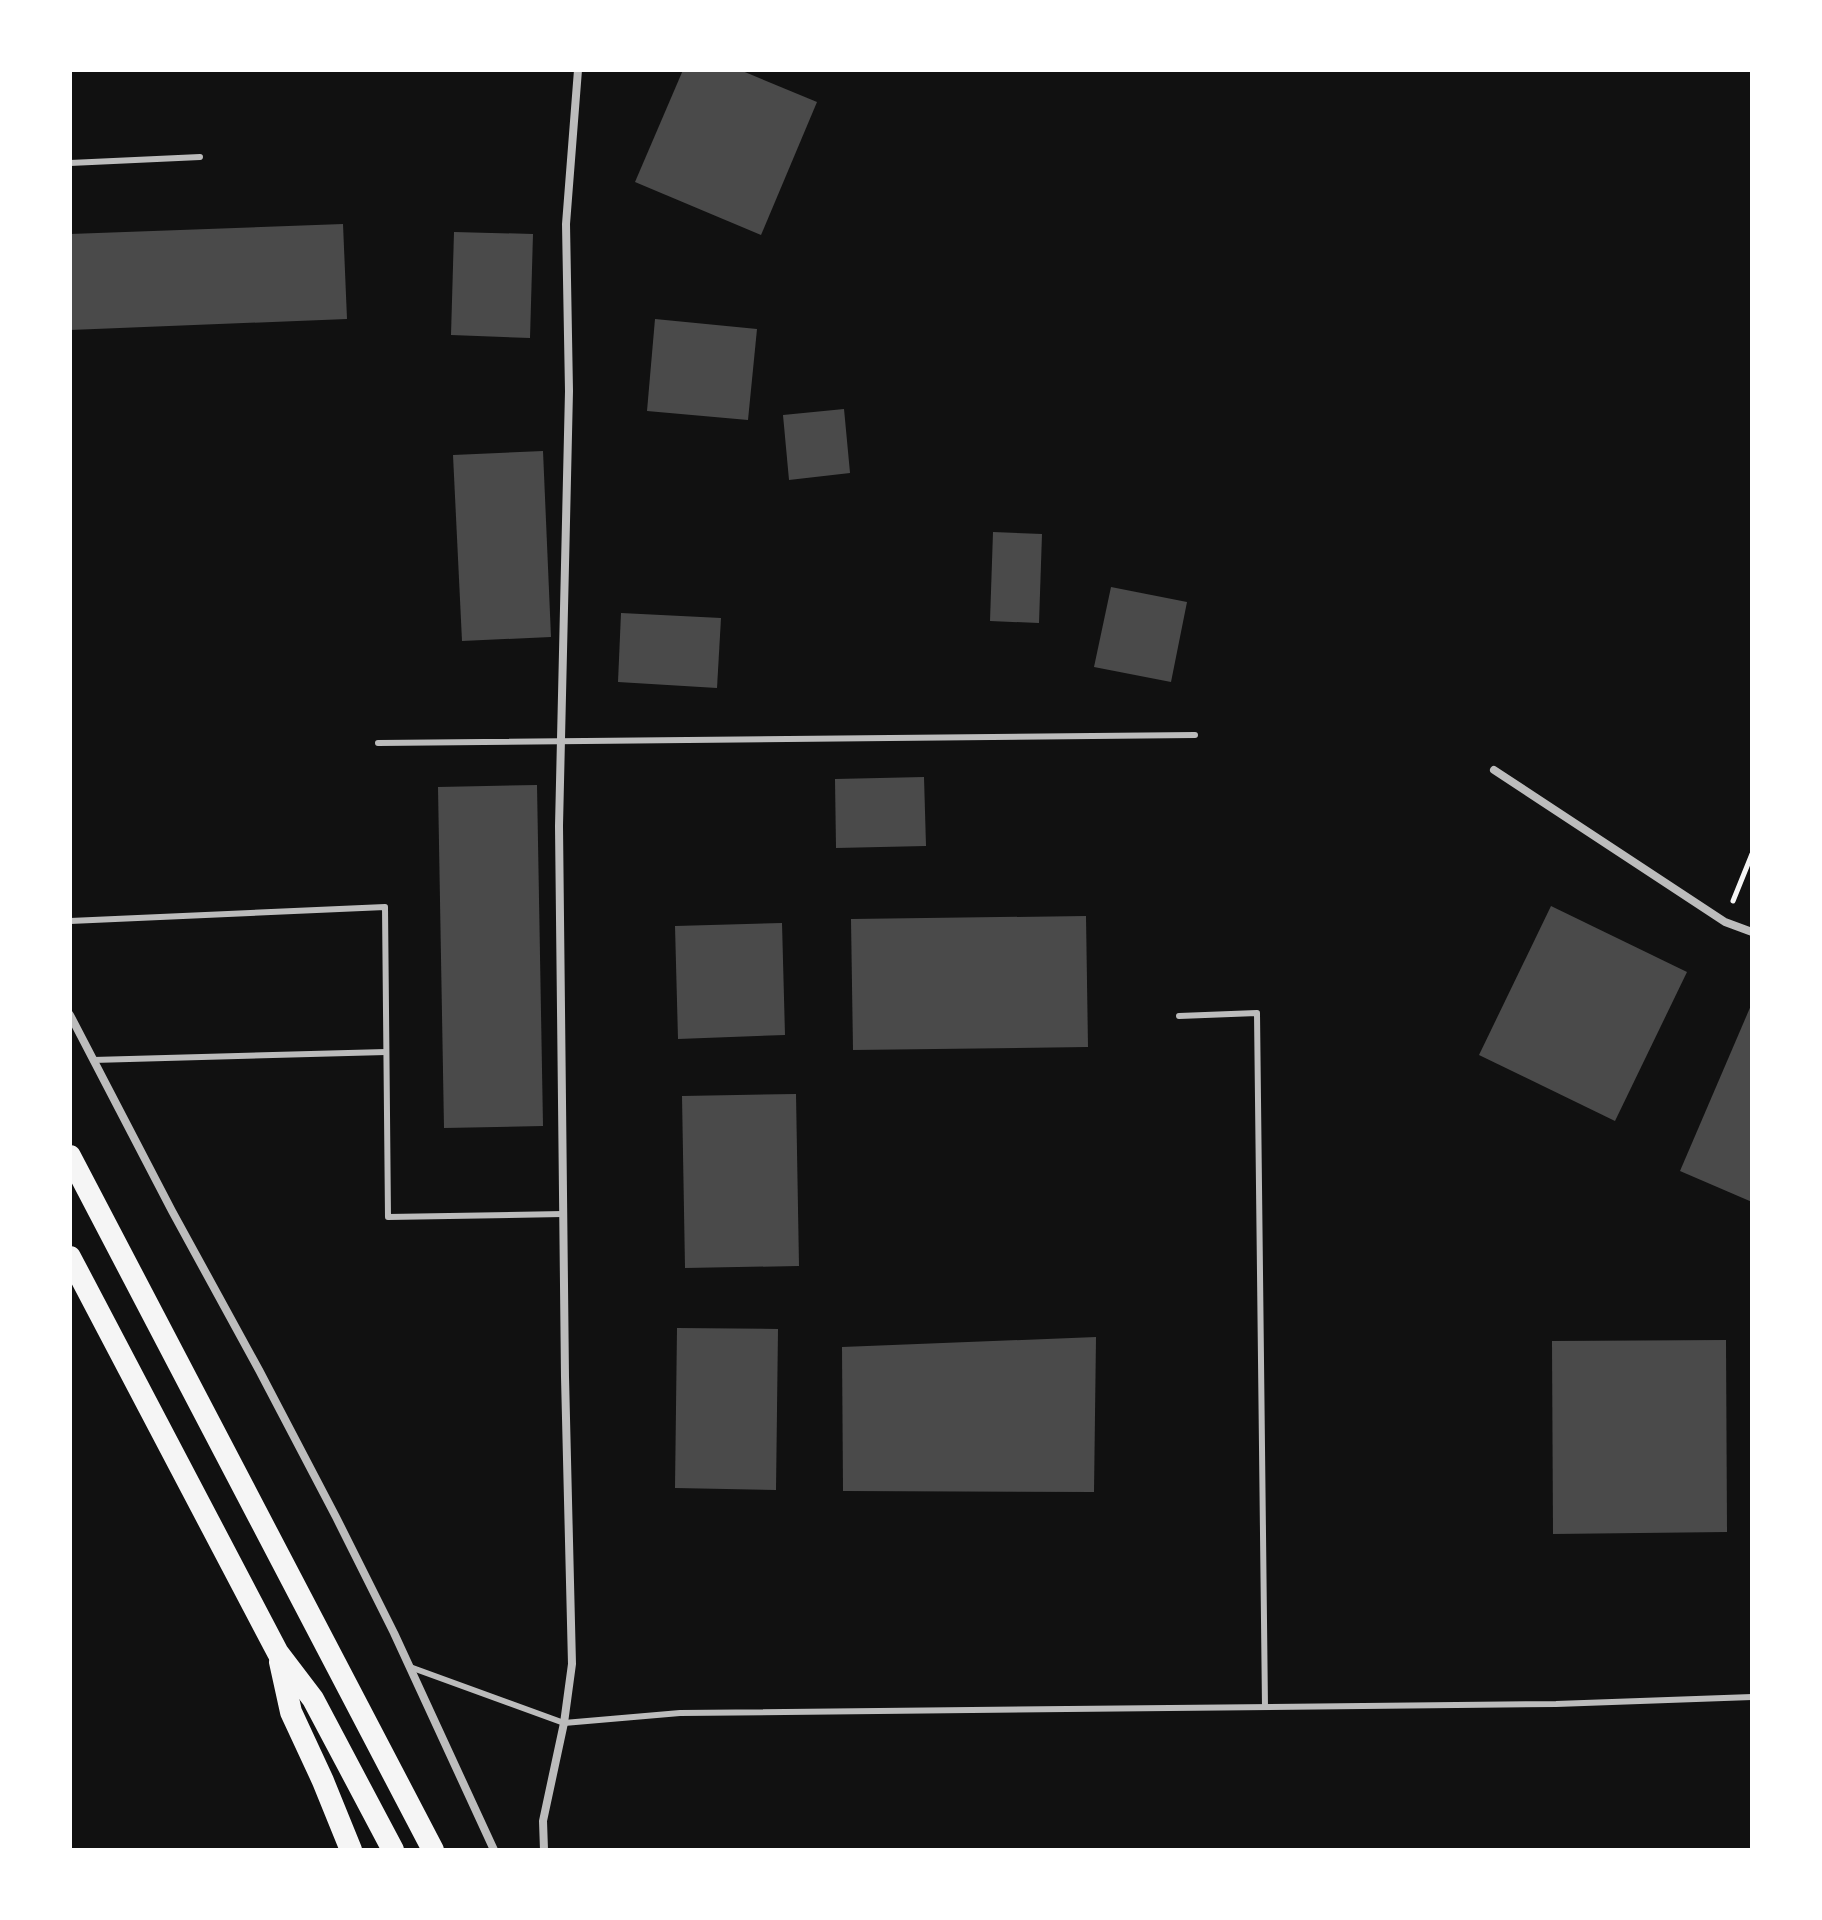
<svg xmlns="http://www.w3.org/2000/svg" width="1822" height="1920" font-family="Roboto,sans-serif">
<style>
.building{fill:#4a4a4a}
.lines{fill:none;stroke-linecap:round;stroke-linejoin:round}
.path{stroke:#f5f5f5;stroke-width:5}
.service{stroke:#bcbcbc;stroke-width:6}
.minor{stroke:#bcbcbc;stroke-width:8}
.trunk{stroke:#f5f5f5;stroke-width:22}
</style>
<rect width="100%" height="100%" fill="#111"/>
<!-- building -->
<g class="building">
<polygon points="683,70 740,70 817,102 761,235 635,182"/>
<polygon points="343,224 347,319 70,330 70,234"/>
<polygon points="454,232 533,234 530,338 451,335"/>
<polygon points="655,319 757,329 748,420 647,411"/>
<polygon points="844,409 850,473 789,480 783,415"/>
<polygon points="543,451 551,637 462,641 453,455"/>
<polygon points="993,532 1042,534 1039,623 990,621"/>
<polygon points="1111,587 1187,602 1171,682 1094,667"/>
<polygon points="621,613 721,618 717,688 618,682"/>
<polygon points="924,777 926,846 836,848 835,779"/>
<polygon points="537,785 543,1126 444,1128 438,787"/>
<polygon points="1551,906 1687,972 1615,1121 1479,1055"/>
<polygon points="1086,916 1088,1047 853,1050 851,919"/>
<polygon points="782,923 785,1035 678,1039 675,926"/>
<polygon points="1752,1003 1752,1202 1680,1171"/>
<polygon points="796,1094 799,1266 685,1268 682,1096"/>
<polygon points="677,1328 778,1329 776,1490 675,1488"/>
<polygon points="1096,1337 1094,1492 843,1491 842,1347"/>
<polygon points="1726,1340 1727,1532 1553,1534 1552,1341"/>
</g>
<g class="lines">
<!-- path -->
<polyline class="path" points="1733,901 1752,854"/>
<!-- service -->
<g class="service">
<polyline points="70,163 200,157"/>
<polyline points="378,743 1195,735"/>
<polyline points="70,921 385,907 388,1217 563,1214"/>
<polyline points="1179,1016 1257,1013 1265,1707"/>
<polyline points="93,1060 386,1052"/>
<polyline points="410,1667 564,1723 680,1713 1556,1704 1752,1697"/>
</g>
<!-- minor -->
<g class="minor">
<polyline points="1494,770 1725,922 1752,932"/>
<polyline points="70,1015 172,1211 259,1370 336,1517 394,1633 494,1850"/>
<polyline points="544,1850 543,1821 564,1723 572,1664 565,1377 559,826 569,391 566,224 578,70"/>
</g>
<!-- trunk -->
<g class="trunk">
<polyline points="70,1156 433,1850"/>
<polyline points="70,1257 278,1653 313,1699 393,1850"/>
<polyline points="280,1662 291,1712 323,1781 351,1850"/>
</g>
</g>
<!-- border -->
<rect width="1822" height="1920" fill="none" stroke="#ffffff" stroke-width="144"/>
</svg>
